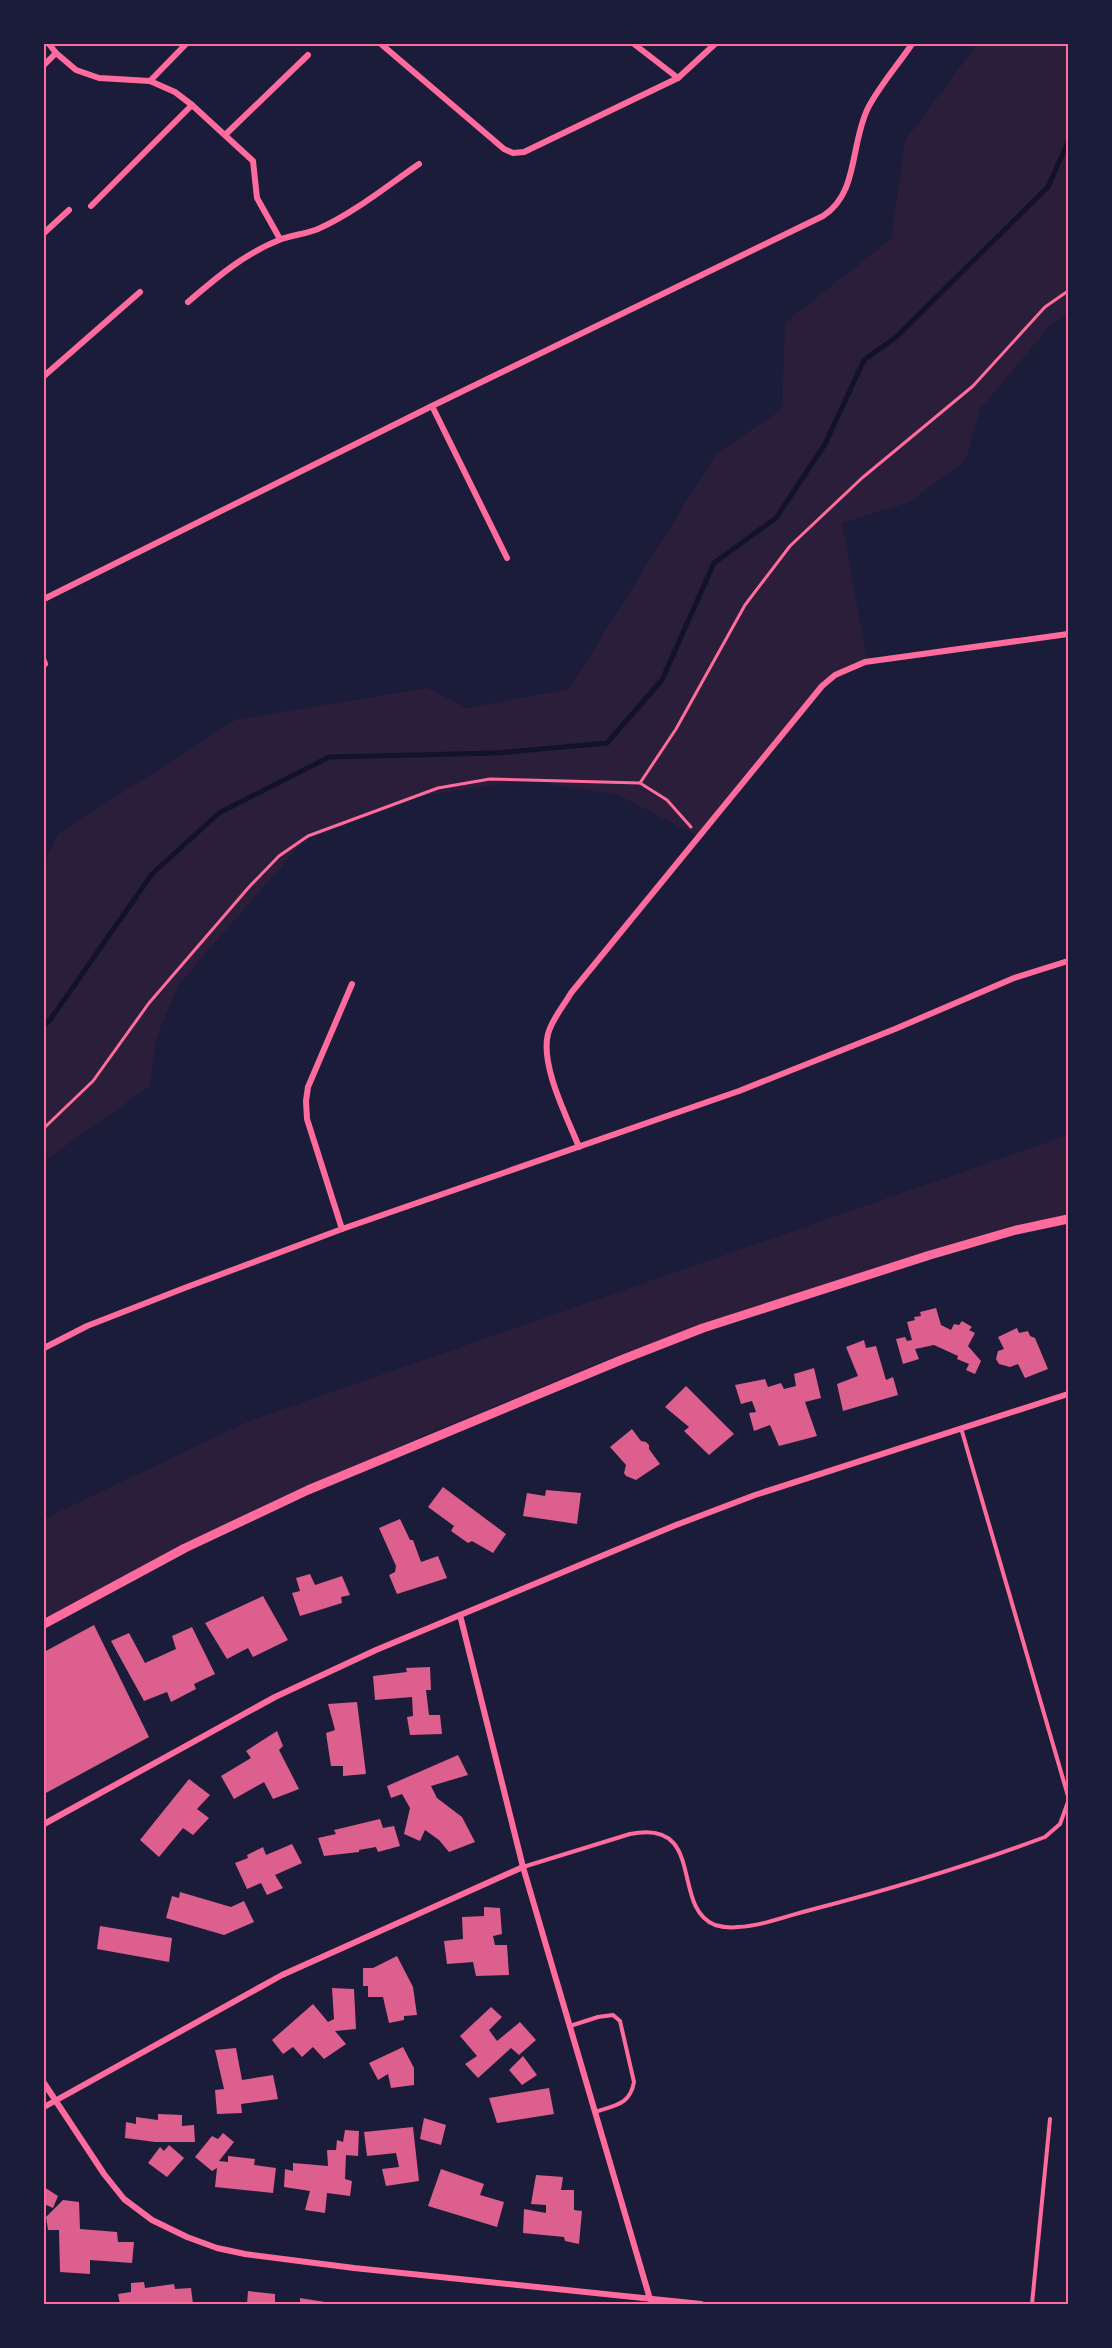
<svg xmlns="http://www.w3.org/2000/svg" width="1112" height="2348" font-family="'Titillium Web',sans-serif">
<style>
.green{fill:#2a1e3b}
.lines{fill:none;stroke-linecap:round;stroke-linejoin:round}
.stream{stroke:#12122b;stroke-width:5}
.building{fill:#dd5f8e}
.path{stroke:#ff6b9d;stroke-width:3}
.service{stroke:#ff6b9d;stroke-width:4}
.minor{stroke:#ff6b9d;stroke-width:6}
.tertiary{stroke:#ff6b9d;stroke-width:9}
.neatline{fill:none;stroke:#ff6b9d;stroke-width:2}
</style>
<rect width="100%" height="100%" fill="#1b1b3a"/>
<!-- green -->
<g class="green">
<polygon points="979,44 1068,44 1068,313 1050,326 980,409 966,460 909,502 842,523 868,666 845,673 813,697 698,836 618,795 525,780 414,797 308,836 178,985 156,1039 150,1086 44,1161 44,864 58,834 237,719 427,688 467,708 569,689 716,454 782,409 785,323 891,239 905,141 975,47"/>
<polygon points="1068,1135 1068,1218 777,1301 618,1355 422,1436 180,1548 44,1621 44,1519 249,1421"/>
</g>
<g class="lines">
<!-- stream -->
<polyline class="stream" points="44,1025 50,1020 152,874 219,813 329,757 497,753 607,743 662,680 714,563 776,518 825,444 864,360 895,338 1048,187 1068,142"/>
</g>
<!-- building -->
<g class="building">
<polygon points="936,1308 941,1325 951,1330 954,1324 959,1325 962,1321 972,1327 969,1330 975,1333 968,1346 981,1361 975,1374 966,1370 969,1364 957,1359 958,1356 934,1345 915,1349 919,1359 903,1364 896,1339 905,1337 907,1341 912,1340 907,1322 915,1320 914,1317 921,1316 920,1312"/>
<polygon points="1017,1328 1019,1333 1028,1331 1030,1336 1035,1338 1048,1369 1025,1378 1018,1364 1010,1367 999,1364 996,1359 998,1351 1004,1349 998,1337"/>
<polygon points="864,1340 866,1348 876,1346 886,1380 893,1377 898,1395 843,1411 837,1384 858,1376 846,1347"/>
<polygon points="814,1368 821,1398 805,1402 817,1436 779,1446 770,1425 754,1431 749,1413 756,1412 752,1401 741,1404 735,1385 765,1379 768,1387 781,1383 784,1389 796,1386 794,1374"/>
<polygon points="686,1386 734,1434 709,1455 684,1431 689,1427 665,1407"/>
<polygon points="632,1429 641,1441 646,1442 649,1445 649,1449 660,1464 636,1480 626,1476 624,1473 626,1465 610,1447"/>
<polygon points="443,1487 506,1534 493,1553 472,1541 468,1543 451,1531 454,1526 428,1507"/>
<polygon points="546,1490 581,1493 577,1524 523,1516 527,1493 545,1496"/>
<polygon points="400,1519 410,1540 413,1540 421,1562 438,1556 447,1578 397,1594 389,1575 395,1572 396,1566 379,1528"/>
<polygon points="310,1574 315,1585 342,1576 350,1595 341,1597 342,1603 300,1616 292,1593 300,1591 296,1578"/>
<polygon points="263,1596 288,1640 253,1657 248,1648 227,1659 205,1623"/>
<polygon points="94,1625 149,1737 44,1794 44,1652"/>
<polygon points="192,1627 215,1674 194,1684 196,1689 171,1702 167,1692 144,1701 111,1641 129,1633 145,1663 176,1649 172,1636"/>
<polygon points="430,1667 431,1690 426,1690 429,1715 440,1715 442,1734 410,1735 407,1717 413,1716 412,1697 375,1700 373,1676 407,1672 406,1668"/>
<polygon points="357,1702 366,1774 343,1776 343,1766 331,1766 326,1733 335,1730 328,1704"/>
<polygon points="277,1731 283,1746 279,1750 299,1789 273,1799 264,1782 234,1799 221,1776 251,1758 246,1751"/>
<polygon points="458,1755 468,1775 431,1786 437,1798 462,1817 475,1842 449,1852 439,1840 425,1830 420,1841 404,1834 410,1808 402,1794 391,1798 387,1786"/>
<polygon points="189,1779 210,1795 197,1809 209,1818 193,1835 183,1828 159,1857 140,1840"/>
<polygon points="380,1819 383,1828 394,1826 400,1846 378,1852 376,1847 359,1850 359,1852 324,1856 318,1838 336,1834 334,1830"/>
<polygon points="292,1844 302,1863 275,1875 283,1888 267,1895 261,1883 247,1889 235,1863 248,1858 247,1855 263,1847 266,1855"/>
<polygon points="180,1892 231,1907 244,1901 254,1922 224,1935 166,1918 172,1896 179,1898"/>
<polygon points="484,1907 500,1908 502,1934 493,1936 495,1945 507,1945 509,1975 476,1976 473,1962 447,1964 444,1941 463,1939 462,1917 484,1916"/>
<polygon points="100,1926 172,1938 169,1962 97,1949"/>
<polygon points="397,1956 413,1987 417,2015 404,2016 404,2020 389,2023 383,1997 368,1997 368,1986 363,1986 363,1968 373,1968"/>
<polygon points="332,1988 354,1989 356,2029 335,2031 346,2044 324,2059 313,2047 302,2057 293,2047 283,2054 272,2040 313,2004 328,2022 334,2019"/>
<polygon points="491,2007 502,2017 489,2030 497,2041 520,2022 536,2040 519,2055 511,2048 478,2078 465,2064 477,2056 460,2036"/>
<polygon points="403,2047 414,2068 414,2085 391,2088 388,2074 378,2080 369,2063"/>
<polygon points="236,2048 242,2080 273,2075 278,2099 241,2104 242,2113 217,2114 215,2090 224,2089 215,2050"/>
<polygon points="523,2056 537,2075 522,2085 509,2070"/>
<polygon points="549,2088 554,2114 497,2123 489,2098"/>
<polygon points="158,2114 182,2115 182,2126 194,2125 195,2142 155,2142 125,2138 126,2122 136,2124 136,2117 158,2120"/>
<polygon points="424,2118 446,2125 441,2145 420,2139"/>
<polygon points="413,2127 419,2181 386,2186 382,2169 399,2167 396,2153 367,2156 364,2132"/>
<polygon points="345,2130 359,2131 358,2156 346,2155 345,2179 352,2181 350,2196 327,2193 325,2213 305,2210 310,2191 284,2187 285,2169 293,2171 293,2163 328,2166 327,2150 336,2150 337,2140 343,2142"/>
<polygon points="223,2133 234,2142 219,2161 228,2162 228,2156 255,2159 254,2165 276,2168 273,2193 215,2187 217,2168 212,2171 195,2157 212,2136 218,2139"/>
<polygon points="169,2145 184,2158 167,2177 148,2163 160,2147 164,2151"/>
<polygon points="441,2169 484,2184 480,2195 504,2202 497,2227 428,2206"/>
<polygon points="536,2175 563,2177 561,2190 574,2190 574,2210 582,2211 579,2244 565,2241 564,2237 523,2233 524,2209 546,2213 546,2205 531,2204"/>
<polygon points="44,2187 58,2196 53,2208 44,2204"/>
<polygon points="63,2200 79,2202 80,2229 117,2232 118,2242 134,2242 132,2263 90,2260 90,2274 60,2272 59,2230 48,2230 46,2217"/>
<polygon points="144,2282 145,2288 174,2284 175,2289 191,2288 193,2304 120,2304 118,2294 131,2292 131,2283"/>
<polygon points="248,2291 275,2294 275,2304 247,2304"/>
<polygon points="300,2298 325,2302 325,2304 300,2304"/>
</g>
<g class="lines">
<!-- path -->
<g class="path">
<polyline points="640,783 676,729 745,605 790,546 862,478 973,386 1045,307 1068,291"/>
<polyline points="44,1128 93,1081 149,1003 249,887 279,856 308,836 438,788 490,779 640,783 667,800 691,827"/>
</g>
<!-- service -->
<g class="service">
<polyline points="961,1428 1068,1796"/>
<path d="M523 1867 630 1834C707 1818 670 1908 715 1925 722 1927 731 1928 738 1927 763 1926 789 1915 814 1909 891 1889 970 1865 1045 1837L1060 1824 1068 1802"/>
<path d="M570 2026 598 2017 613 2015 620 2021 634 2082C630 2105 615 2105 595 2112"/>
<polyline points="1032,2304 1050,2119"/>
</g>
<!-- minor -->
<g class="minor">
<polyline points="49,44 56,53 76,70 99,78 150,81 175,92 192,105 253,161 257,198 280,239"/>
<polyline points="381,44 504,149 513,153 524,152 678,78 715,44"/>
<polyline points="634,44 678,78"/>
<polyline points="44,65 56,53"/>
<polyline points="150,81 186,44"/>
<polyline points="225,135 308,55"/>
<polyline points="91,206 192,105"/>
<polyline points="44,233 69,210"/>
<path d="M188 302C216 278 244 254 279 240 291 235 306 234 318 229 354 213 387 186 419 164"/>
<polyline points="44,376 140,292"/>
<polyline points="432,406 507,558"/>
<path d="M44 599 432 406 823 216C859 193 850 144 868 108 880 85 898 65 912 44"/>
<polyline points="44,661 45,664"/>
<path d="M579 1147C567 1117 540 1065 548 1034 552 1019 563 1007 571 993L822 686 835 675 865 662 1068 634"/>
<polyline points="342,1229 307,1119 306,1101 308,1087 352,984"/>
<polyline points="44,1348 87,1326 187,1287 342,1229 739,1091 895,1029 1014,978 1068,961"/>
<polyline points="460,1615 523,1867 650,2299"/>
<polyline points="44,1824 275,1697 376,1650 676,1525 755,1495 1068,1394"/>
<polyline points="44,2083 104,2174 124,2199 152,2220 187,2237 217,2248 245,2254 354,2268 701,2304"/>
<polyline points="44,2107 282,1975 523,1867"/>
</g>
<!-- tertiary -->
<polyline class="tertiary" points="44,1624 185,1548 308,1490 621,1360 703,1328 930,1255 1016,1230 1068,1219"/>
</g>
<!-- border -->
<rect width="1112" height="2348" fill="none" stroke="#1b1b3a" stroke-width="90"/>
<rect x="45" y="45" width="1022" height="2258" class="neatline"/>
</svg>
